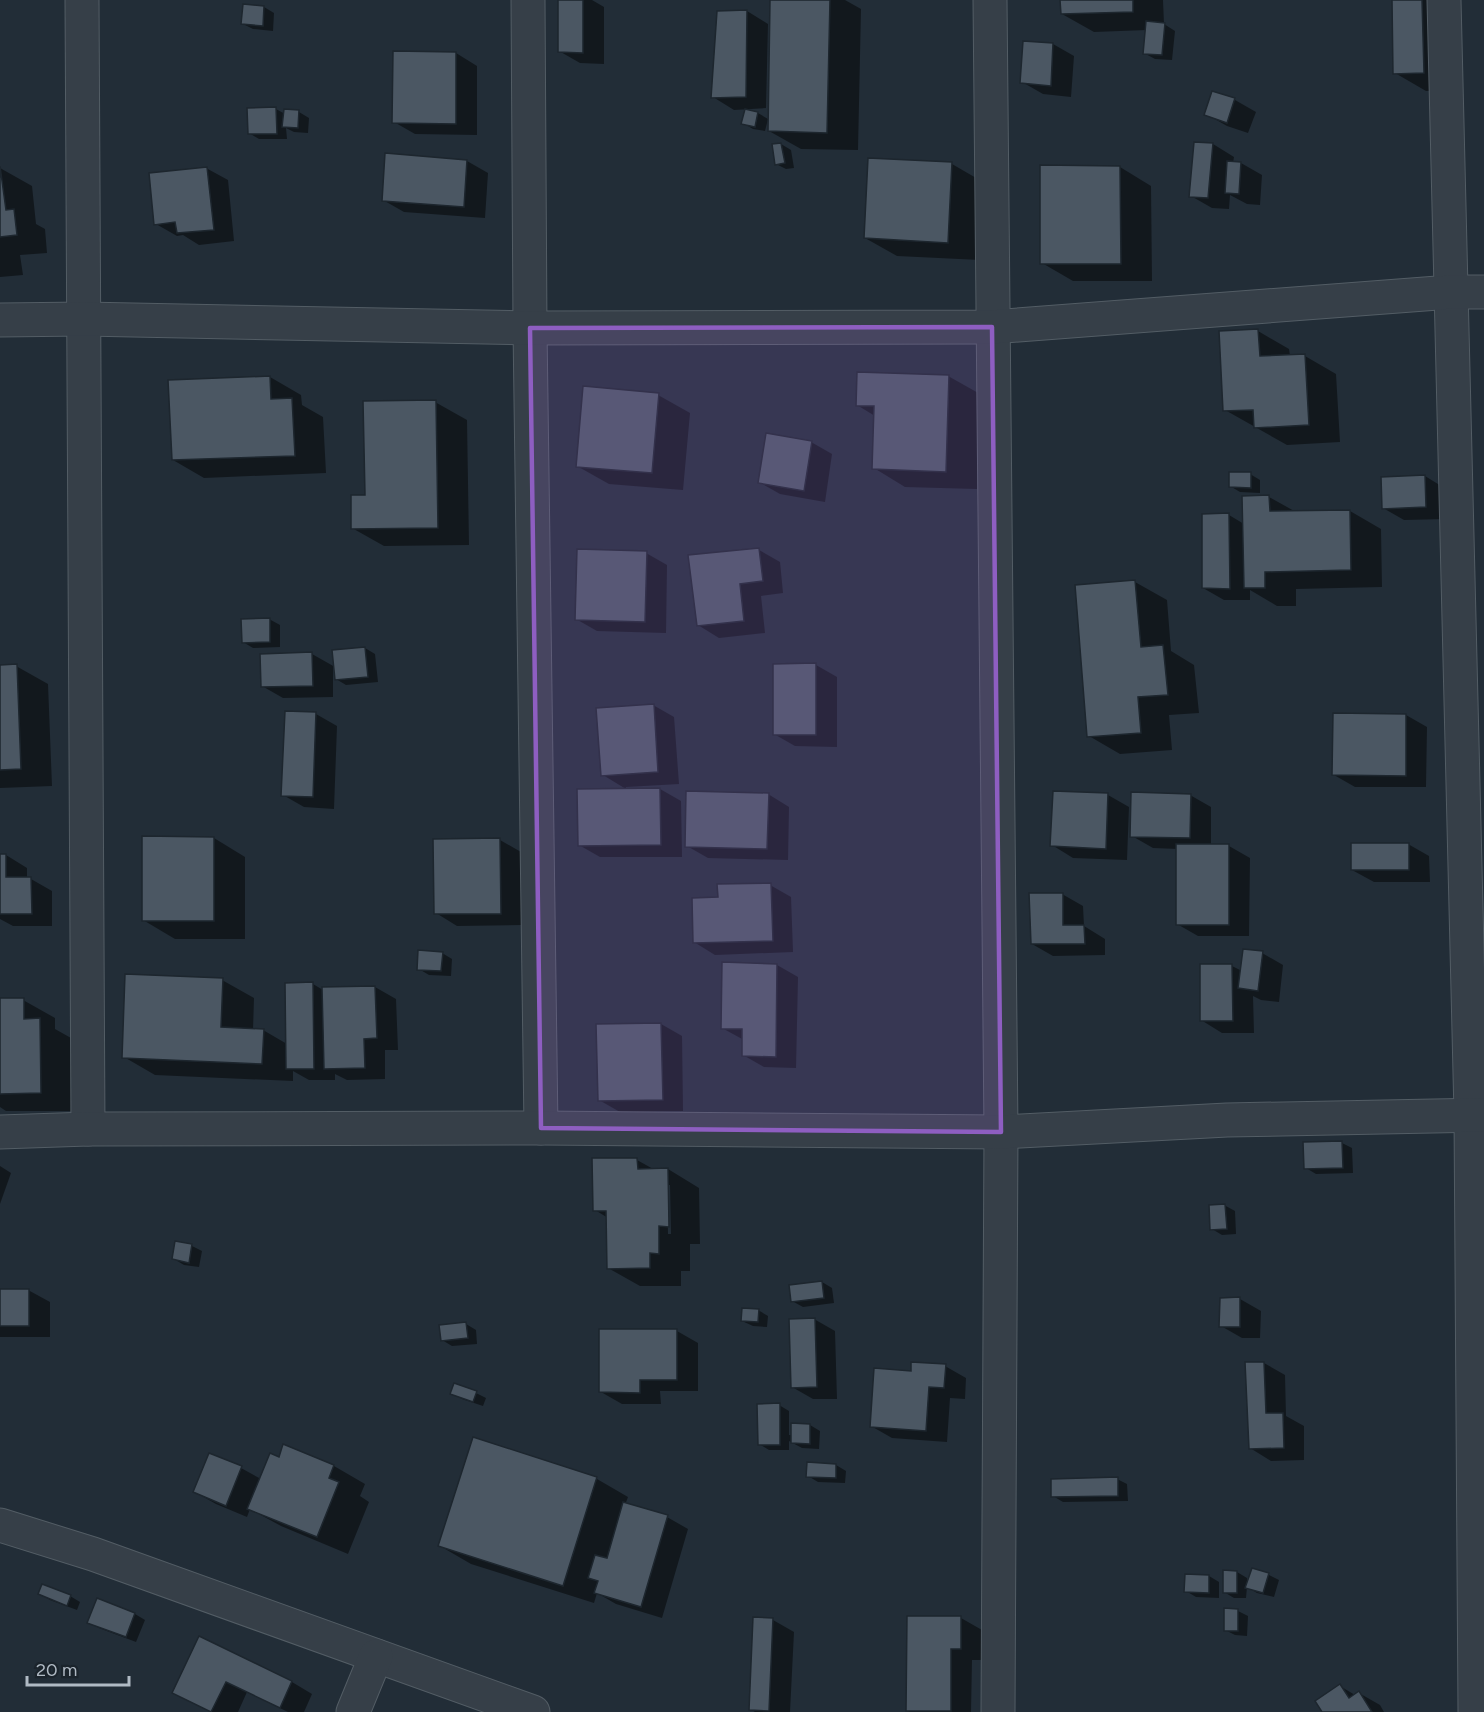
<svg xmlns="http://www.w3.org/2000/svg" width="1484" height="1712" font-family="Figtree,sans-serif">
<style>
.shadow{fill:#0007;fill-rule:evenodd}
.building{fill:#4b5763;stroke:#1d262e;stroke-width:1.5}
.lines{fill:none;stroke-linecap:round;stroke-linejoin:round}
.minor-casing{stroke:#535d65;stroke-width:35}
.minor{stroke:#363f48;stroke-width:33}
.marked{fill:#8e5ec1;fill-opacity:0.2;stroke:#8e5ec1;stroke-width:4.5;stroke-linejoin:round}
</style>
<rect width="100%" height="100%" fill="#222d37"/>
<!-- shadow -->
<g class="shadow">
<polygon points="560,0 592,0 604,7 604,64 580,63 559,51"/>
<polygon points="772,0 845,0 861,9 858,150 801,149 769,131"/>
<polygon points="1062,0 1163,0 1164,24 1175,31 1172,60 1155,59 1144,53 1147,30 1094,32 1062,14"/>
<polygon points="1393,0 1453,0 1455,90 1426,91 1395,73"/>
<polygon points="264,7 274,13 273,31 253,29 243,24"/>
<polygon points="747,11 768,24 766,108 734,110 713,97"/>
<polygon points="1024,42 1053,44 1074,56 1071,97 1043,94 1022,82"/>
<polygon points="456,53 477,66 477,135 415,134 394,122"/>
<polygon points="1213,93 1235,100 1256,112 1248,133 1227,126 1206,114"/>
<polygon points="276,109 285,114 285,111 299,112 309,118 308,133 294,132 286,128 287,139 259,139 249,133"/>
<polygon points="758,113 768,119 765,131 753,129 743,123"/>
<polygon points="781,144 791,150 794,168 786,169 776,164"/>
<polygon points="1213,144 1234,157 1233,163 1241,163 1262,175 1260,205 1247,204 1230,195 1229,209 1212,208 1191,196"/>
<polygon points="869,160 952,164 983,182 980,260 897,256 865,238"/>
<polygon points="467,161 488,173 485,218 404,212 383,200"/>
<polygon points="1120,167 1151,186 1152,281 1073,281 1042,263"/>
<polygon points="0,168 32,186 36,224 45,229 47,253 20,255 23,275 0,277"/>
<polygon points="206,168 228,180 234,241 199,245 183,235 177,236 156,224"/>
<polygon points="1258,331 1289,349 1290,356 1305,356 1336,374 1340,442 1287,445 1225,410"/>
<polygon points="948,376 980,394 977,489 905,487 874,468 875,416 857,405"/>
<polygon points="270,377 301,395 302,405 323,417 326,473 204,478 173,460"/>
<polygon points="658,395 690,413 683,490 609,484 577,466"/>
<polygon points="435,402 467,420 469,545 384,546 352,528 366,496"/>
<polygon points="811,442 832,454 825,502 780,494 759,482"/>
<polygon points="1250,474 1260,480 1260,493 1240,492 1230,486"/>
<polygon points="1425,476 1446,489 1447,519 1404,520 1383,508"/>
<polygon points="1269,497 1296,512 1350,511 1381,529 1382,587 1296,589 1296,606 1277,606 1250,590 1250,600 1224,600 1203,588 1229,515 1244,524"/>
<polygon points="759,550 780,562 783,593 761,596 765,633 719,638 698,625"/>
<polygon points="646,553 667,565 666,633 597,631 576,619"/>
<polygon points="1135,582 1167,600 1171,651 1194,665 1199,713 1169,715 1172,750 1120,754 1089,736"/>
<polygon points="269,619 280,625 280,647 253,648 243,642"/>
<polygon points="365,648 375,654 378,682 346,685 336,679 335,668 333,668 333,697 283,698 262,686 312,654 335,667"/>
<polygon points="816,665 837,677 837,747 795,746 774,734"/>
<polygon points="0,666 16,666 48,684 52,786 0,788"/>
<polygon points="653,705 674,717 679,784 626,787 626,789 603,775"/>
<polygon points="316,714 337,726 334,809 304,807 283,795"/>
<polygon points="1406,715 1427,727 1426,787 1355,787 1334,775"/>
<polygon points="660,789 681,801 682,857 600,857 579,845"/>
<polygon points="1054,792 1108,795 1129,807 1127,860 1073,858 1052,845"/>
<polygon points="768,794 789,807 788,860 708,858 687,846"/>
<polygon points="1190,795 1211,807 1211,846 1229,846 1250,858 1249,936 1198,936 1177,924 1178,849 1153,848 1132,836"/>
<polygon points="214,838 245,857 245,939 175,939 143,920"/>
<polygon points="500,840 521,852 522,925 457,926 436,913"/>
<polygon points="1408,844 1429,856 1430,882 1374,882 1352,870"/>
<polygon points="0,855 6,855 27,868 27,879 31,879 52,891 52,926 13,926 0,919"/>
<polygon points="770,885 791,897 793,952 715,955 694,942 719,899"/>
<polygon points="1062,894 1083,906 1084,926 1105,939 1105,955 1053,956 1032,944"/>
<polygon points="442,953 452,959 451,976 429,975 419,969"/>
<polygon points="1262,953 1283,965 1279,1002 1261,1000 1253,996 1254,1033 1222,1033 1201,1020 1201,966 1232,966 1242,971"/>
<polygon points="777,965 798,977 796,1068 764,1067 743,1055 744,1040 722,1028"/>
<polygon points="222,980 254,998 253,1030 263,1030 287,1044 313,984 323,990 323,989 375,987 396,999 398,1050 385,1050 385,1079 347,1080 335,1074 335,1080 309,1080 293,1071 293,1081 155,1075 124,1057"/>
<polygon points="0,1000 23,1000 55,1018 55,1029 71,1038 72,1111 6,1111 0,1107"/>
<polygon points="661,1024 682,1036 683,1111 620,1112 599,1100"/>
<polygon points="1342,1143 1352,1148 1353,1173 1316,1174 1306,1168"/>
<path d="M637 1160 655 1170 668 1169 699 1188 700 1244H690V1271H681V1286H640L608 1268V1218L595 1210ZM667 1185H670L671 1234H668Z"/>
<polygon points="0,1166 11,1173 0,1204"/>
<polygon points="1224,1205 1235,1211 1236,1234 1222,1235 1212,1229"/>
<polygon points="177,1242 192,1246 202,1251 199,1267 184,1265 174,1259"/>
<polygon points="822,1282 832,1288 834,1303 803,1307 792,1301"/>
<polygon points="0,1290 28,1290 50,1302 50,1337 0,1337"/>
<polygon points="1240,1299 1261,1311 1260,1338 1242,1338 1221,1326"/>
<polygon points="758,1310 768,1316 767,1327 753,1326 742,1321"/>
<polygon points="814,1319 835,1331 837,1399 813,1399 792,1387"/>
<polygon points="466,1324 476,1330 477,1344 452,1346 442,1340"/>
<polygon points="677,1331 698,1343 698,1391 660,1391 661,1404 622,1404 601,1392"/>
<polygon points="1264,1363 1285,1375 1286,1416 1304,1426 1304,1460 1271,1461 1250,1448"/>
<polygon points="945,1366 966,1378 965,1399 950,1398 947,1442 892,1438 871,1426 912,1372"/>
<polygon points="452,1393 476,1393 486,1398 483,1406 462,1399"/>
<polygon points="779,1405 789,1411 789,1435 792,1435 810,1425 820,1431 819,1449 802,1448 789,1441 789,1450 769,1450 759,1444"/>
<polygon points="474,1439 597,1479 628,1497 625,1505 667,1517 688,1529 662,1618 616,1604 597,1593 594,1603 471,1564 440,1546"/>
<polygon points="284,1446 334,1466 365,1484 360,1496 369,1502 348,1554 281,1526 250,1509 247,1517 216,1504 195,1492 241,1468 261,1479 279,1459"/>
<polygon points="836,1465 846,1471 845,1483 818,1482 808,1476"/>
<polygon points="1117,1479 1127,1484 1128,1501 1063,1502 1053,1496"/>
<polygon points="1253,1569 1269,1575 1279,1580 1274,1597 1257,1593 1247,1587 1246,1598 1234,1598 1224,1592 1237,1572 1247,1578 1247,1585"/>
<polygon points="1186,1576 1209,1576 1219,1582 1219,1598 1196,1597 1186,1591"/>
<polygon points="40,1594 70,1596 80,1602 77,1610 50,1600"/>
<polygon points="97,1600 135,1614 145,1620 136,1642 99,1628 89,1622"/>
<polygon points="1238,1611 1248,1616 1247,1636 1235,1635 1225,1630"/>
<polygon points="961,1618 982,1630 981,1660 972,1660 971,1712 910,1712 908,1711"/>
<polygon points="773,1620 794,1632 790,1712 755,1712 750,1709"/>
<polygon points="200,1638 292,1682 312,1694 304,1712 288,1712 247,1692 238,1712 211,1712 174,1693"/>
<polygon points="1340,1686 1355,1695 1359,1693 1380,1705 1384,1712 1324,1712"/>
</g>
<!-- building -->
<g class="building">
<polygon points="558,0 583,0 583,53 558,52"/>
<polygon points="770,0 830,0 827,133 768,131"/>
<polygon points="1060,0 1133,0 1133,12 1061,14"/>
<polygon points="1392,0 1422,0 1424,73 1393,74"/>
<polygon points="243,4 264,6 263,26 241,24"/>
<polygon points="747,10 746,97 711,98 717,11"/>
<polygon points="1146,21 1165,23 1162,55 1143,54"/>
<polygon points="1023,41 1053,43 1051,86 1020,83"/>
<polygon points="393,51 456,52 456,124 392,123"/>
<polygon points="1212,91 1235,98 1227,123 1204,115"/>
<polygon points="276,107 277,134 248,134 247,108"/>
<polygon points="284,109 299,110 298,128 282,127"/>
<polygon points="745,109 758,112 755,127 741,124"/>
<polygon points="1194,142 1213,143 1208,198 1189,197"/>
<polygon points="781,143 785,163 775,165 772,144"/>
<polygon points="385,153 467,160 464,207 382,201"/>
<polygon points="868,158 952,162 948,243 864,238"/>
<polygon points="1227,161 1241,162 1239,194 1225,193"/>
<polygon points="1040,165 1120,166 1121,264 1040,264"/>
<polygon points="0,166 6,210 14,209 17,235 0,237"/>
<polygon points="207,167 214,230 177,233 175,222 154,225 149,173"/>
<polygon points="1258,329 1260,356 1305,354 1309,425 1254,428 1253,410 1223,411 1219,331"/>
<polygon points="857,372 949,375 946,472 872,469 874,406 856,406"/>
<polygon points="270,376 271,399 292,398 295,456 172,460 168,380"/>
<polygon points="583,386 659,393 652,473 576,467"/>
<polygon points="436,400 438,528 351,529 351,495 365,495 363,401"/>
<polygon points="766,433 812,441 804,491 758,483"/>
<polygon points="1229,472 1251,472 1251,488 1229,487"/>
<polygon points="1425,475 1426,507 1382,509 1381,477"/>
<polygon points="1269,495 1270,511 1350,510 1351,570 1265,572 1265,588 1244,588 1242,496"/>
<polygon points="1229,513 1230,589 1202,588 1202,514"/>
<polygon points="759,548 763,581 740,584 744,621 697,626 688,555"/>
<polygon points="577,549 647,551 645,622 575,620"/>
<polygon points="1135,580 1141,647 1163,645 1168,695 1138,697 1141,733 1087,737 1075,585"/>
<polygon points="270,618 270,642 242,643 241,619"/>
<polygon points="365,647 368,677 335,680 332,650"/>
<polygon points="312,652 313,686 261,687 260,654"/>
<polygon points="816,663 816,735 773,735 773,664"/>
<polygon points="17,664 21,769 0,770 0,665"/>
<polygon points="654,704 658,772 601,776 596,708"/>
<polygon points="285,711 316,712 313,797 281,796"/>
<polygon points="1333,713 1406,714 1406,776 1332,775"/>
<polygon points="660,788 661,845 578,846 577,789"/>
<polygon points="686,791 769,793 767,849 685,847"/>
<polygon points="1053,791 1108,793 1106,849 1050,846"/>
<polygon points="1131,792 1191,794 1190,838 1130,837"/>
<polygon points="142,836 214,837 214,921 142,921"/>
<polygon points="500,838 501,914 434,914 433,839"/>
<rect x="1351" y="843" width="58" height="27"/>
<rect x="1176" y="844" width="53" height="81"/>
<polygon points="0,854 6,854 6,877 31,877 32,914 0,914"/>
<polygon points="771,883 773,941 693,943 692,898 718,897 717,884"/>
<polygon points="1029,893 1063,893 1063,925 1084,925 1085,944 1031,944"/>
<polygon points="1243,949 1263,951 1258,991 1238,988"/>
<polygon points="418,950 443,952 441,971 417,970"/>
<polygon points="722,962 777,964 776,1057 742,1056 742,1029 721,1029"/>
<polygon points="1200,964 1232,964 1233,1021 1200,1021"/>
<polygon points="125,974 223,978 221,1027 264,1029 262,1064 122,1058"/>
<polygon points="313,982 314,1069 286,1069 285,983"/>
<polygon points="375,986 377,1038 364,1039 365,1068 324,1069 322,987"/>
<polygon points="0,998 24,998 24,1019 40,1018 41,1093 0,1094"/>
<polygon points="661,1023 663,1100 598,1101 596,1024"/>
<polygon points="1342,1141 1343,1168 1304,1169 1303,1142"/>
<polygon points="592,1158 637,1158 638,1169 668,1168 669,1227 659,1226 659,1254 650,1253 650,1268 607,1269 606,1211 593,1211"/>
<polygon points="1225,1204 1227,1229 1210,1230 1209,1205"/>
<polygon points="175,1241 192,1244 189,1263 172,1259"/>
<polygon points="822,1281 824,1298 791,1302 789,1285"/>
<rect x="0" y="1289" width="29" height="37"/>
<polygon points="1240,1297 1240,1327 1219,1327 1220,1298"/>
<polygon points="742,1308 759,1309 758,1322 741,1321"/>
<polygon points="815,1318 817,1387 791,1388 789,1319"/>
<polygon points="466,1322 468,1338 441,1341 439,1325"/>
<polygon points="599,1329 677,1329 677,1380 640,1380 640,1393 599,1392"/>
<polygon points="911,1362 946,1364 944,1388 929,1387 926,1431 870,1427 874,1368 911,1371"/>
<polygon points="1245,1362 1264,1362 1266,1413 1283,1413 1284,1448 1249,1449"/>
<polygon points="454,1383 477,1391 473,1402 450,1394"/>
<polygon points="780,1403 780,1445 758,1445 757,1404"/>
<polygon points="791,1423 810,1424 810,1444 791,1443"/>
<polygon points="473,1437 597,1477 563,1586 438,1546"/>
<polygon points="283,1444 334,1465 329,1478 339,1482 317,1537 247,1509 270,1453 279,1457"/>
<polygon points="209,1453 242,1466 226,1506 193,1492"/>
<polygon points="807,1462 836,1464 836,1478 806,1477"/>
<polygon points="1118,1477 1118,1496 1051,1497 1051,1479"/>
<polygon points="623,1502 668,1515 641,1607 594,1593 598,1581 588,1578 595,1555 607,1558"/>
<polygon points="1252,1568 1269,1573 1263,1593 1245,1588"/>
<polygon points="1223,1570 1237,1571 1237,1593 1223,1593"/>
<polygon points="1185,1574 1209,1575 1209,1593 1184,1592"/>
<polygon points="42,1584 71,1595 67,1606 38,1594"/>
<polygon points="97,1598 135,1613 126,1637 87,1623"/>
<polygon points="1224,1608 1238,1609 1238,1631 1224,1631"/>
<polygon points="907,1616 961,1616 961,1649 951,1649 951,1711 906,1711"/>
<polygon points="753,1617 773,1618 769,1711 749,1710"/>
<polygon points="199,1636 292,1681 280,1708 226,1682 211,1712 172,1693"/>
<polygon points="1340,1684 1349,1698 1359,1691 1372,1712 1322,1712 1315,1701"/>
</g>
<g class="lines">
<defs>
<g id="minor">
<polyline points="82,0 88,1129"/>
<polyline points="528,0 530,328 541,1128"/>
<polyline points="990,0 1001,1132 998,1712"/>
<polyline points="1444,0 1471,1114 1475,1712"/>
<polyline points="0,320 84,319 530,328 992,327 1451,292 1484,292"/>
<polyline points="0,1132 88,1129 541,1128 1001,1132 1227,1120 1484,1115"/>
<polyline points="0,1525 93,1554 533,1712"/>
<polyline points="353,1712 376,1656"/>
</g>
</defs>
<!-- minor casing -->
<use href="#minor" class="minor-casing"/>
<!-- minor -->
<use href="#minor" class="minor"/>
</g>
<!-- marked area -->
<path class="marked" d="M992 327 1001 1132 541 1128 530 328Z"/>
<!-- scale -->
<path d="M27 1676v9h102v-9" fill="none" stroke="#b0bac4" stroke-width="3"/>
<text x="36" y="1676" font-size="18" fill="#b0bac4" stroke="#1b242c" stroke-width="4.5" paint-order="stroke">20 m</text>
</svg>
